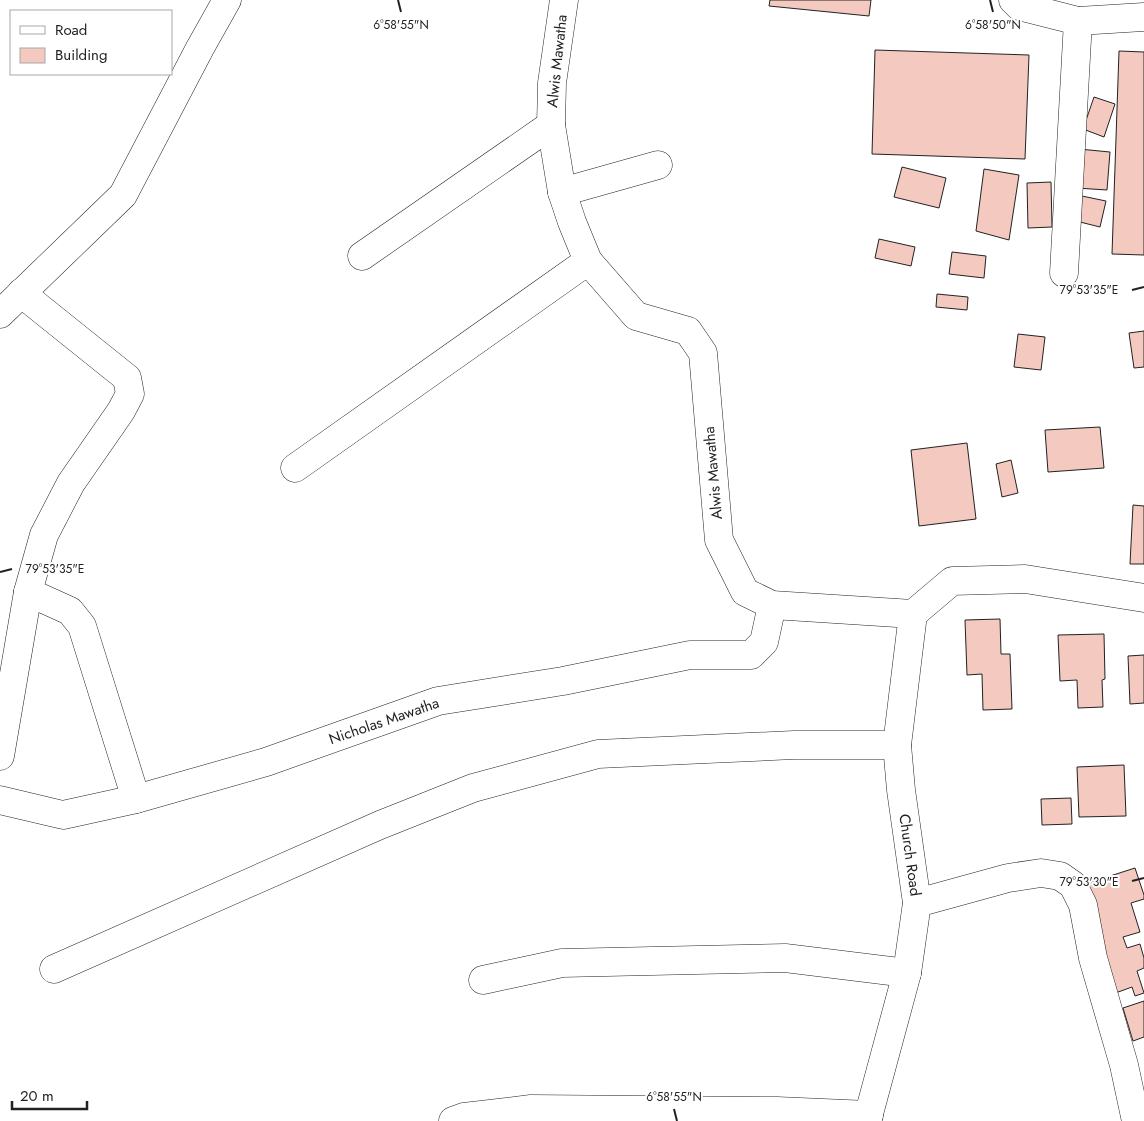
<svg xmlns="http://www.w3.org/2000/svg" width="1144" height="1121" font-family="Jost,sans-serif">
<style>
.building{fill:#f3c9c0;stroke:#222}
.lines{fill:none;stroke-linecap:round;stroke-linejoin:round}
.minor-casing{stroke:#222;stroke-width:29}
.minor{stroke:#fff;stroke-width:28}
.ticks{fill:none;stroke:#222;stroke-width:2}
.labels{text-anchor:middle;stroke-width:4;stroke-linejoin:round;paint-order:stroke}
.street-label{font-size:15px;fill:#222;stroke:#fff}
.ticks-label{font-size:12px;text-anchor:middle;fill:#222;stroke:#fff;stroke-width:4;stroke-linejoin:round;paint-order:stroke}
</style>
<rect width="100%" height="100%" fill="#fff"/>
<!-- building -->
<g class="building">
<polygon points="770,0 871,0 869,16 769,6"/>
<polygon points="875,50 1029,55 1025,159 872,154"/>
<polygon points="1119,51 1144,52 1144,255 1112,254"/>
<polygon points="1094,97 1115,104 1104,137 1083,129"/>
<polygon points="1079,149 1110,152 1107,190 1076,188"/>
<polygon points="902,167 946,178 939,208 894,197"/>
<polygon points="984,169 1019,175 1009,240 976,231"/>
<polygon points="1051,182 1052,227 1028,228 1027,183"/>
<polygon points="1077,195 1106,201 1100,227 1072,220"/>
<polygon points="879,239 915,247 911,266 875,258"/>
<polygon points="952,252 986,256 984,278 949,274"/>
<polygon points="937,294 968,297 967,310 936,307"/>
<polygon points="1144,331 1144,367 1134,368 1129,333"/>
<polygon points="1018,334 1045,337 1041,370 1014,367"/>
<polygon points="1100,427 1104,468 1048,472 1045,430"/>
<polygon points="967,443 976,519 919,526 911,450"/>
<polygon points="1011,460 1018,493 1002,497 996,464"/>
<polygon points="1133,505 1144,506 1144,564 1130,564"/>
<polygon points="1000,619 1001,654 1010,654 1012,709 983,710 982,674 967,675 965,620"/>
<polygon points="1104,634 1105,679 1102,680 1103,707 1078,708 1077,680 1060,681 1058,635"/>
<polygon points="1144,655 1144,703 1130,704 1128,656"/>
<polygon points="1124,765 1126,816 1079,817 1077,767"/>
<polygon points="1071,798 1072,824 1042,825 1041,799"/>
<polygon points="1135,868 1144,895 1144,899 1131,903 1140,932 1123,937 1127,948 1140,944 1144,958 1144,968 1137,971 1144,993 1135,996 1132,987 1110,995 1082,885"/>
<polygon points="1144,1001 1144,1037 1133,1041 1123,1008"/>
</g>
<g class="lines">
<defs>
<g id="minor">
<polyline points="564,0 552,83 551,125 562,192 572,222 588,261 636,316 688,331 703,353 719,540 745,592 772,605 913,614 952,581 1025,579 1144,598"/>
<polyline points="1013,0 1019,6 1078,21 1144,17"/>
<polyline points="562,192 658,165"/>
<polyline points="362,256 551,125"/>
<polyline points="1064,273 1078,21"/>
<polyline points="0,314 123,195 200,48 227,0"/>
<polyline points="295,468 588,261"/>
<polyline points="28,592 70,611 82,626 136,799"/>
<polyline points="0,756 28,592 44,535 71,483 121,411 130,394 127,378 21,293"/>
<polyline points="0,800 63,815 136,799 266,762 438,701 563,681 690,655 751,655 764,642 772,605"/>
<polyline points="917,903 1008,878 1041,873 1060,876 1073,885 1083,905 1093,958 1124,1065 1136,1121"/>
<polyline points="54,969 380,825 473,788 598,754 794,745 897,745"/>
<polyline points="483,980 562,963 785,958 907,973"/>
<polyline points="453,1121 464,1117 531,1109 777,1111 869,1115"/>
<polyline points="867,1121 907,973 917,903 901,790 897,745 913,614"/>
</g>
</defs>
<!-- minor casing -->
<use href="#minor" class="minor-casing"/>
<!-- minor -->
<use href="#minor" class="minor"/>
</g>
<!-- ticks -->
<path class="ticks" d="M398 0 401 12M990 0 993 12M1132 290 1144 287M0 572 12 569M1132 881 1144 878M674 1109 677 1121"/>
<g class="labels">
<!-- street labels -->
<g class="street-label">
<text transform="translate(557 61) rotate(-84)" y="5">Alwis Mawatha</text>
<text transform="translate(713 473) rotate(-95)" y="5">Alwis Mawatha</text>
<text transform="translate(384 721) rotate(-19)" y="5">Nicholas Mawatha</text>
<text transform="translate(910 855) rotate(82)" y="5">Church Road</text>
</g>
</g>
<g class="ticks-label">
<text x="401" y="29">6°58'55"N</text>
<text x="993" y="29">6°58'50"N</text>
<text x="1089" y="294">79°53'35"E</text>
<text x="55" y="573">79°53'35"E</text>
<text x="1089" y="886">79°53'30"E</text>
<text x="674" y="1101">6°58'55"N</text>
</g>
<!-- legend -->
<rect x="10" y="10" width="162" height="65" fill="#ffffff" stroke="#a7a7a7"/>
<rect x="20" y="26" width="25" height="8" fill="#ffffff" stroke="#a7a7a7"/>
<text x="55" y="35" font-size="15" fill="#222222">Road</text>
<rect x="20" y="48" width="25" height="15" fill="#f3c9c0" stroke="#a7a7a7"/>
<text x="55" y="60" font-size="15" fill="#222222">Building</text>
<!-- scale -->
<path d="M12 1101v8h75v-8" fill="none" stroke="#222222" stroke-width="2.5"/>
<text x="20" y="1101" font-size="15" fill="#222222" stroke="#ffffff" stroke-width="4" paint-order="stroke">20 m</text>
</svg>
